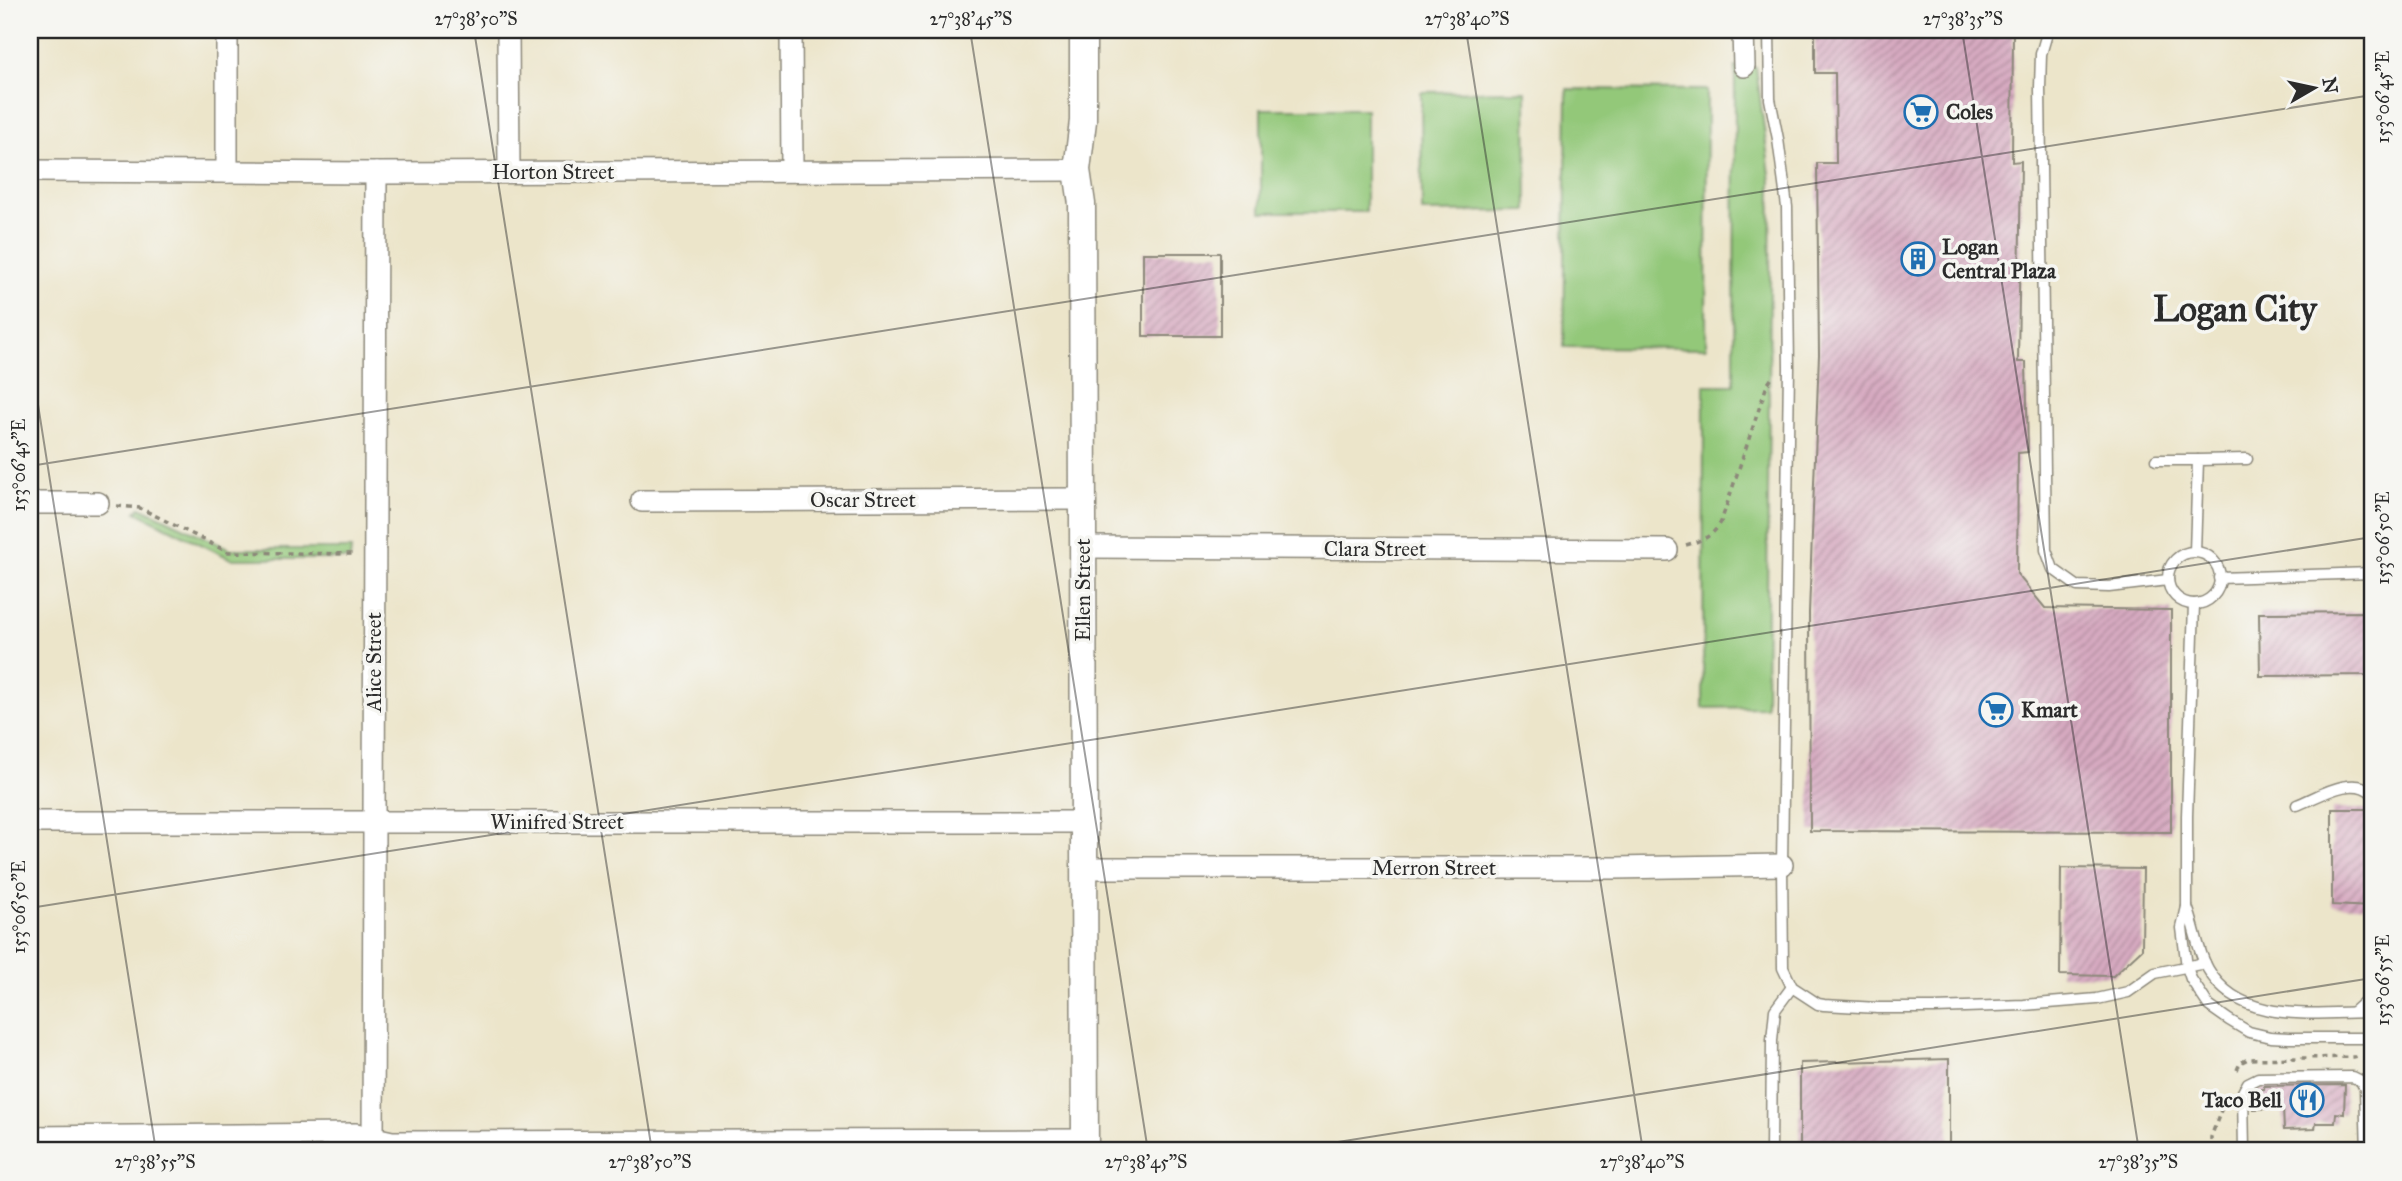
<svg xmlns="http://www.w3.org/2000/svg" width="2402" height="1181" font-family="'IM FELL Great Primer',serif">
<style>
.green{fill:#93c879;stroke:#5f7a52;stroke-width:2}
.building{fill:url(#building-hatch)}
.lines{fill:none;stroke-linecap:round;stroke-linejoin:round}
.service-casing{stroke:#8c887a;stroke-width:13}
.minor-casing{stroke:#8c887a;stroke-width:24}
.tertiary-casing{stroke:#8c887a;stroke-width:29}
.path{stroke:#8c887a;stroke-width:3.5;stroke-dasharray:5 5;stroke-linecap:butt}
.service{stroke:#fff;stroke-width:10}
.minor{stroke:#fff;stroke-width:21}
.tertiary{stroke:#fff;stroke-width:26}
.ticks{fill:none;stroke:#2b2b2b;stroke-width:2;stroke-opacity:0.45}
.labels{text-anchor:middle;stroke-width:7;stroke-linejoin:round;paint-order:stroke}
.poi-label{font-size:21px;font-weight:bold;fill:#2b2b2b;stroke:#f6f6f2;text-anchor:start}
.street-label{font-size:21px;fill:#2b2b2b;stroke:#f6f6f2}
.town-label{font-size:35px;font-weight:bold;fill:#2b2b2b;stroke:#f6f6f2}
.neatline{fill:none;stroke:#2b2b2b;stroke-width:2.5}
.ticks-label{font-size:18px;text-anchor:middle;fill:#2b2b2b}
</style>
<defs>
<pattern id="building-hatch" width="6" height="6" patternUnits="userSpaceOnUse" patternTransform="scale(1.75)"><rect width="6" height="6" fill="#d7aac1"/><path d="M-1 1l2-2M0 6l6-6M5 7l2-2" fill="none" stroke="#af8b9d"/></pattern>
</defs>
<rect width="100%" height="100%" fill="#f6f6f2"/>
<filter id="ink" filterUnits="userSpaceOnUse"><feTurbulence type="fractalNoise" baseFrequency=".0143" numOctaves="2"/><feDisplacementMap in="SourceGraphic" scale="14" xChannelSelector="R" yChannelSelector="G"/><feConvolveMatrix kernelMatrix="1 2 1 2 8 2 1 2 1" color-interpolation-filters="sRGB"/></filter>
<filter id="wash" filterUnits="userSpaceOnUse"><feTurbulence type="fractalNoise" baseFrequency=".00686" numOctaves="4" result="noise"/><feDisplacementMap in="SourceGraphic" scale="28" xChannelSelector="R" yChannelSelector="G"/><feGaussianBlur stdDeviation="1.57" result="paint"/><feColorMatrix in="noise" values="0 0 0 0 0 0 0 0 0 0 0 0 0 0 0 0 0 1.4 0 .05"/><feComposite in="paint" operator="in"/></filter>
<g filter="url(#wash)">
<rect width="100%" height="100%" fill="#ece5ca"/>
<!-- green -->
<g class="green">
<polygon points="1735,67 1756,67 1771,182 1766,707 1703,708 1704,385 1734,385"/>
<polygon points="1567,89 1707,90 1706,348 1564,347"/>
<polygon points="1526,91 1527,211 1422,212 1421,92"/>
<rect x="1261" y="109" width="105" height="103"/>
<polygon points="140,507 230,549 351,549 350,559 231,559 136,512"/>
</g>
<g id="blocks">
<!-- building -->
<g class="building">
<polygon points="1815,30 2013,30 2012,162 2021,161 2018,362 2026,362 2028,452 2018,453 2017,574 2045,608 2171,610 2171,832 1810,831 1809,613 1819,354 1817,163 1836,163 1835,73 1815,73"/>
<rect x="1143" y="253" width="77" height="83"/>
<polygon points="2370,612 2371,675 2260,676 2259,613"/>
<polygon points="2332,809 2368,809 2368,820 2371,820 2372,907 2332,905"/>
<polygon points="2061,868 2143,869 2142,949 2113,976 2060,975"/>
<polygon points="1949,1059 1949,1151 1800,1151 1800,1063"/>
<polygon points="2345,1085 2344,1114 2336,1113 2335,1123 2316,1123 2315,1129 2284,1130 2283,1108 2253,1109 2253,1090 2264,1089 2264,1086"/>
</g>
</g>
</g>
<g filter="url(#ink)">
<use href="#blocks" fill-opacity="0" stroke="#8c887a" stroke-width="2"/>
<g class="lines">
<defs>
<g id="service">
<polyline points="1769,30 1770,99 1778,139 1787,207 1789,368 1782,865 1783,968 1792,987 1818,1004 1824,1005 1878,1008 1935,1008 2024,1005 2097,999 2128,992 2155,973 2205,963"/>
<polyline points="2048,30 2041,54 2040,88 2046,550 2053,569 2077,586 2109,587 2168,580"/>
<polyline points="2156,460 2198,460"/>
<polyline points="2195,552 2198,460 2247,459"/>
<circle cx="2194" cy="578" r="26"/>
<polyline points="2219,578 2372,573"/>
<polyline points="2194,604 2187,816 2187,907 2182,928 2187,967 2191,979 2209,1006 2229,1020 2249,1032 2270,1037 2289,1038 2372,1038"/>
<path d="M2297 805C2318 797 2353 774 2372 793"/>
<path d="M2187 907C2195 927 2197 950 2208 969 2240 1026 2318 1012 2372 1012"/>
<polyline points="2353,1012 2372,995"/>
<polyline points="1771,1151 1772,1040 1775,1010 1792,987"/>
<polyline points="2244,1151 2243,1092 2248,1083 2258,1078 2353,1077 2361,1081 2365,1089 2367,1151"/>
</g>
<g id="minor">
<polyline points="227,30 227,172"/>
<polyline points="508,30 509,172"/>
<polyline points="791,30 792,170"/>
<polyline points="1743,30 1744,66"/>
<polyline points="30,171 376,173 1077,170"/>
<polyline points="642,501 1083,499"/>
<polyline points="30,503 98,503"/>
<polyline points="1083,547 1667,550"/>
<polyline points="30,822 1083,822"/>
<polyline points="1085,868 1615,868 1782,865"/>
<polyline points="30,1137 356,1134 392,1142 1085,1140"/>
<polyline points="373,1151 376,173"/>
</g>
<polyline id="tertiary" points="1083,30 1083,121 1077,170 1082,204 1085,1151"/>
</defs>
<!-- service casing -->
<use href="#service" class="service-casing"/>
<!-- minor casing -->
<use href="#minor" class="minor-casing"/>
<!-- tertiary casing -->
<use href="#tertiary" class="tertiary-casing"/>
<!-- path -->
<g class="path">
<polyline points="117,506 140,508 228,552 354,554"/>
<path d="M1686 545C1703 540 1712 537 1721 522L1767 385 1774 375"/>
<polyline points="2237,1070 2240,1063 2248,1059 2355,1057 2356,1062"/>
<polyline points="2211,1151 2211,1137 2226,1097"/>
</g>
<!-- service -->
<use href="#service" class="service"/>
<!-- minor -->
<use href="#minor" class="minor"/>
<!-- tertiary -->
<use href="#tertiary" class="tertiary"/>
</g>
</g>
<!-- ticks -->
<path class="ticks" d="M474 30 652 1151M970 30 1148 1151M1466 30 1643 1151M1962 30 2139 1151M30 354 156 1151M30 466 2372 95M30 908 2372 537M1281 1151 2372 978"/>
<!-- icons -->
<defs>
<symbol id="supermarket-ring" viewBox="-11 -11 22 22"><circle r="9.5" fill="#f6f6f2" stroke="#1f6fb2" stroke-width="1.5"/><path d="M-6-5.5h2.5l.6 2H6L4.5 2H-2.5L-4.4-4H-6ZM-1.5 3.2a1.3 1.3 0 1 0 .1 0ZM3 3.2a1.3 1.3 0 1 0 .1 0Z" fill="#1f6fb2"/></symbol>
<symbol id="building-ring" viewBox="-11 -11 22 22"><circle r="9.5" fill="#f6f6f2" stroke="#1f6fb2" stroke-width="1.5"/><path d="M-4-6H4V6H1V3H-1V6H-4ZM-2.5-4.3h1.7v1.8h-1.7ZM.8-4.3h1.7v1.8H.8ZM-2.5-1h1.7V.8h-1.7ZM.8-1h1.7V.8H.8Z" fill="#1f6fb2"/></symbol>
<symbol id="restaurant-ring" viewBox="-11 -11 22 22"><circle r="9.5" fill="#f6f6f2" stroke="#1f6fb2" stroke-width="1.5"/><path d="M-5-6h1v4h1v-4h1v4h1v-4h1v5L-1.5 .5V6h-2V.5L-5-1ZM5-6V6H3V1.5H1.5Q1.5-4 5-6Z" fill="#1f6fb2"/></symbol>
</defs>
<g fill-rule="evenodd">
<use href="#supermarket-ring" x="1902" y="93" width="38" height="38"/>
<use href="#building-ring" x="1899" y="240" width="38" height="38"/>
<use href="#supermarket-ring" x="1977" y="691" width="38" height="38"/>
<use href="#restaurant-ring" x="2288" y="1081" width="38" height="38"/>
</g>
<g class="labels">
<!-- poi labels -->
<g class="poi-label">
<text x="1946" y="119">Coles</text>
<text x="1942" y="254">Logan<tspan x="1942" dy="24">Central Plaza</tspan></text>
<text x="2021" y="717">Kmart</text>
<text x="2282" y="1107" text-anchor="end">Taco Bell</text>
</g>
<!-- street labels -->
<g class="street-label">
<text x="553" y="179">Horton Street</text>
<text x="863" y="507">Oscar Street</text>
<text x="1375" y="556">Clara Street</text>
<text transform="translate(1083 590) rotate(-90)" y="7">Ellen Street</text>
<text transform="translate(374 662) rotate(-90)" y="7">Alice Street</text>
<text x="557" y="829">Winifred Street</text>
<text x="1434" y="875">Merron Street</text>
</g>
<!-- town labels -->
<g class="town-label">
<text x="2235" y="321">Logan City</text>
</g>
</g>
<!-- margin -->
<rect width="2402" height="1181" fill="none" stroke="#f6f6f2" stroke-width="77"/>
<!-- north arrow -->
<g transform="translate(2314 88) rotate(81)" stroke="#f6f6f2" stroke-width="5" paint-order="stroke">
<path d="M0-5L12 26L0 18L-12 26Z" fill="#2b2b2b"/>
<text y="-10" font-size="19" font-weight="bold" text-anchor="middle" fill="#2b2b2b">N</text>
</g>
<rect x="38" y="38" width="2326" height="1104" class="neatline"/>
<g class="ticks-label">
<text x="476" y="25">27°38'50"S</text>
<text x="971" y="25">27°38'45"S</text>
<text x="1467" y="25">27°38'40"S</text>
<text x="1963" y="25">27°38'35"S</text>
<text transform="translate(2383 97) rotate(-90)" y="6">153°06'45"E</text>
<text transform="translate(19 465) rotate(-90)" y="6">153°06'45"E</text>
<text transform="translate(2383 538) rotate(-90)" y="6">153°06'50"E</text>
<text transform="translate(19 907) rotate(-90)" y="6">153°06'50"E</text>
<text transform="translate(2383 980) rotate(-90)" y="6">153°06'55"E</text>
<text x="155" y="1168">27°38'55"S</text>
<text x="650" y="1168">27°38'50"S</text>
<text x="1146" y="1168">27°38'45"S</text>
<text x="1642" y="1168">27°38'40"S</text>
<text x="2138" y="1168">27°38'35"S</text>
</g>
</svg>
